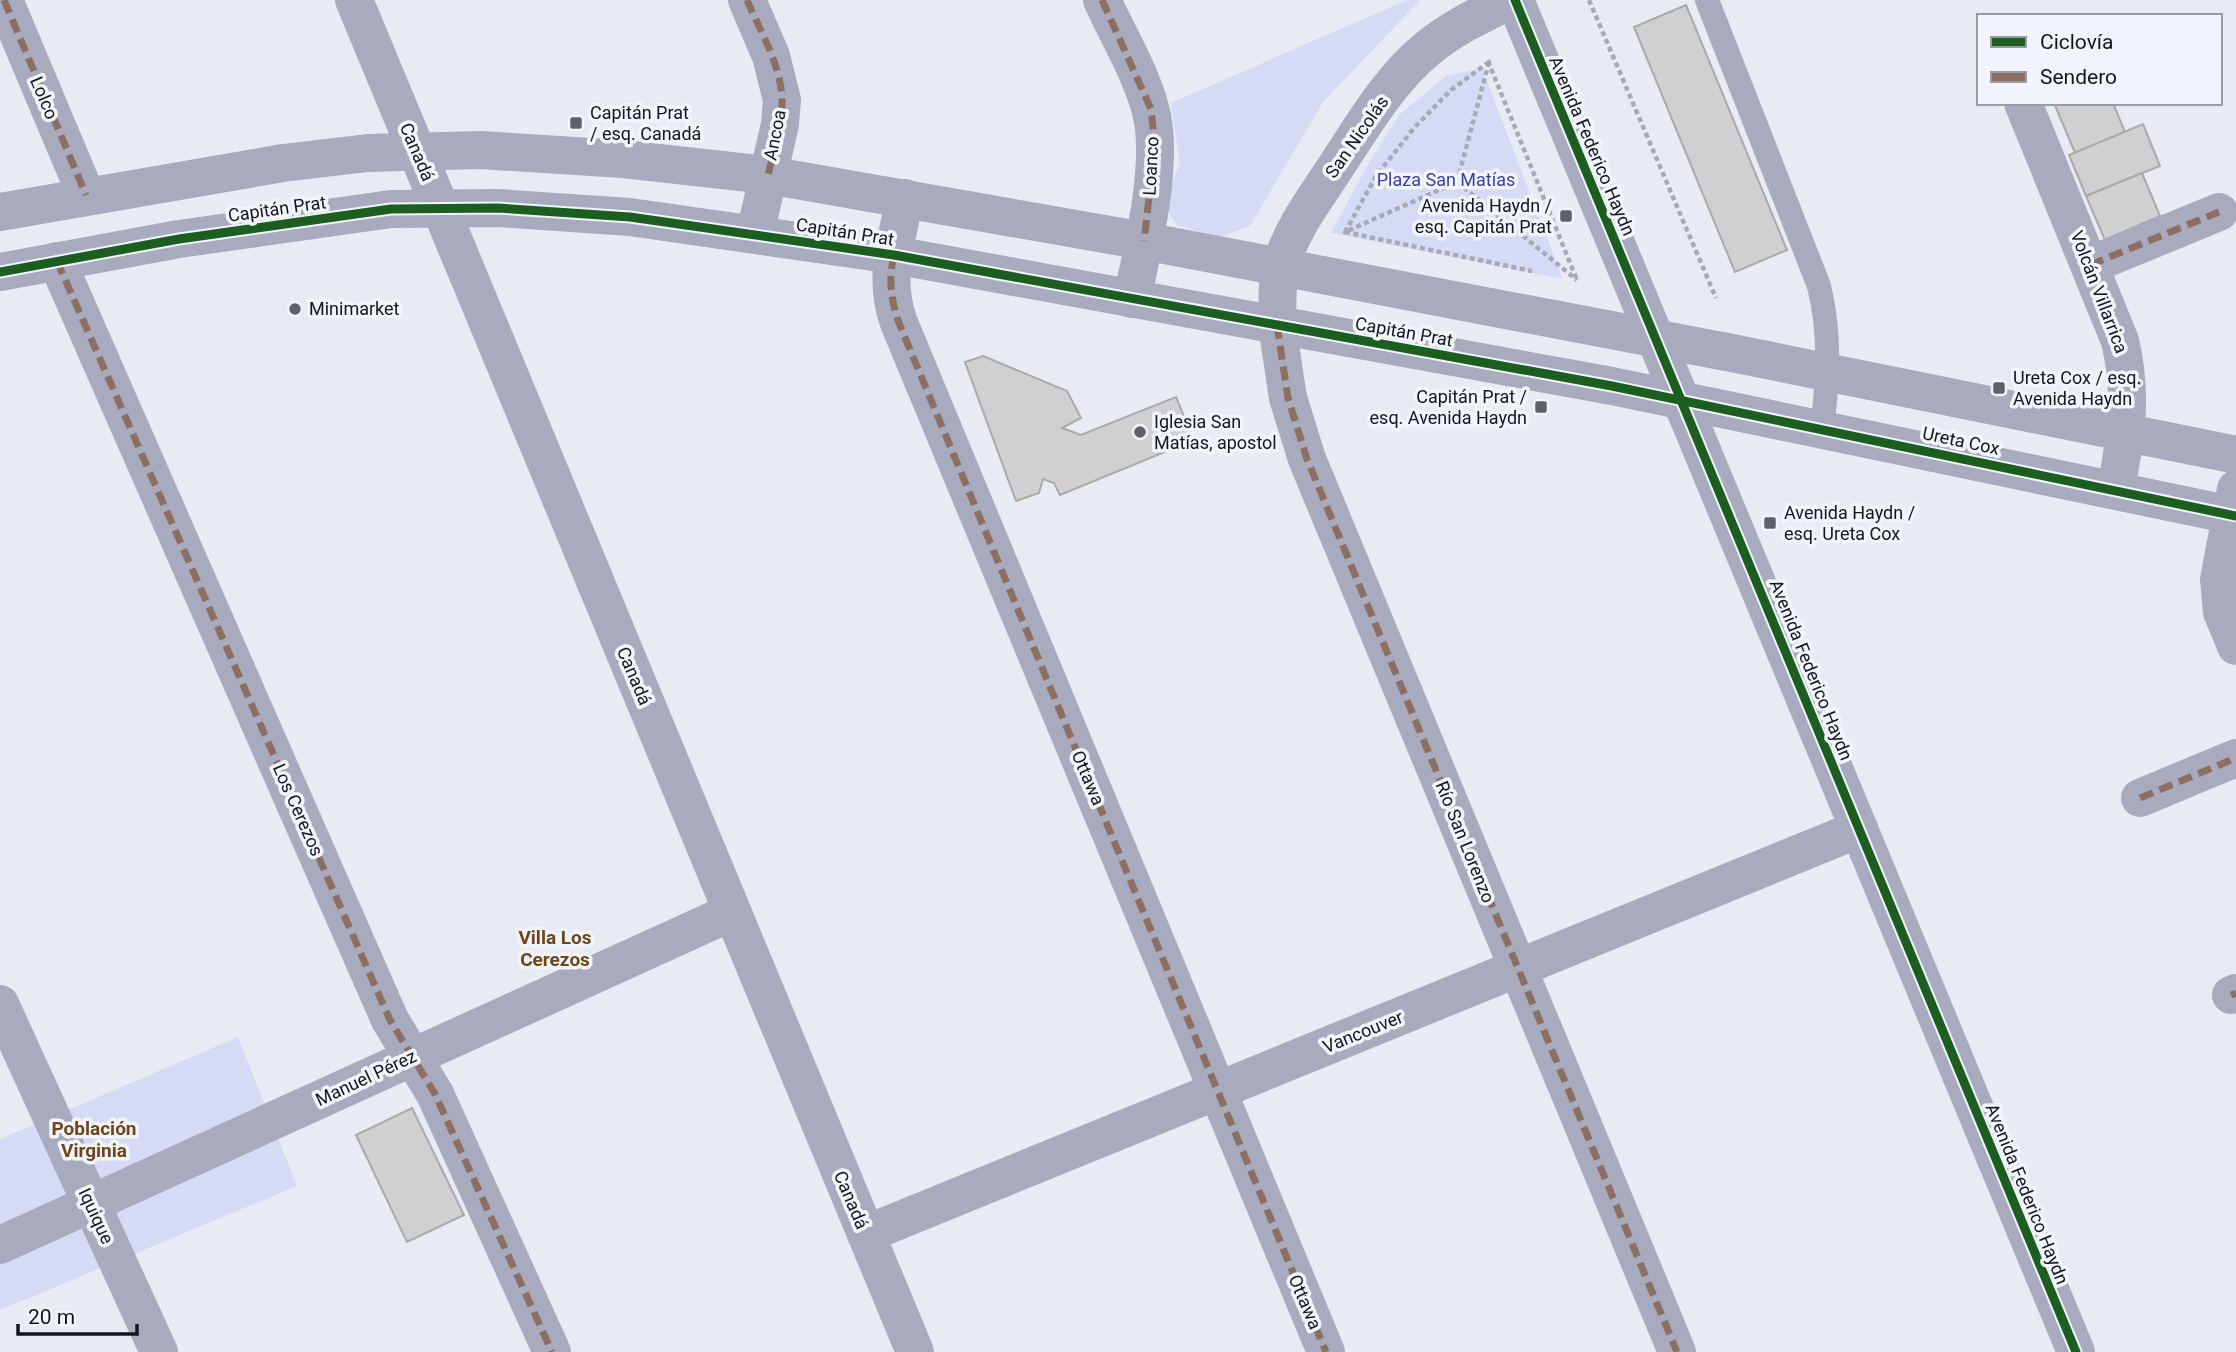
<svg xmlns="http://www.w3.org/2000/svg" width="2236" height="1352" font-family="Roboto,sans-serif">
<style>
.green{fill:#d5dbf4}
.building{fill:#d1cfd1;stroke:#aba9aa;stroke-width:2}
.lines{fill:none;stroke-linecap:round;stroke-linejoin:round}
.path{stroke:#a7a9b6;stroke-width:4.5;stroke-dasharray:5 3.5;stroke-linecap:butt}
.service{stroke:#a8abbd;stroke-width:24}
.minor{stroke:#a8abbd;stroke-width:38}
.tertiary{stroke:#a8abbd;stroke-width:38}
.quiet{stroke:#8d6e63;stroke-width:7;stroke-dasharray:14 7;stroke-linecap:butt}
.cycleway-casing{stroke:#f2f4fc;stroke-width:13}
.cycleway{stroke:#1b5e20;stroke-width:9}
.poi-dot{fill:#5f6068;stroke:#f2f4fc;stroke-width:2.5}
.labels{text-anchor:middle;stroke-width:7;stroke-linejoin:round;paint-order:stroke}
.street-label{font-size:18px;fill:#15161d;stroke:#f2f4fc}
.poi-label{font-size:18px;fill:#15161d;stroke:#f2f4fc;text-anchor:start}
.park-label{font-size:18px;fill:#3c3f9e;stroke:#f2f4fc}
.neighbourhood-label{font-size:19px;font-weight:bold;fill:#6e461a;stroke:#f2f4fc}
</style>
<rect width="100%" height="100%" fill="#e8eaf4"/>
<!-- green -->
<g class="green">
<polygon points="1407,0 1420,0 1323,102 1250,226 1217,238 1177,225 1164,206 1180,163 1171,103"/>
<polygon points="1482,68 1562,277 1563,279 1331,233 1367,166 1399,115 1446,76"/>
<polygon points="238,1037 297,1186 0,1310 0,1139"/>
</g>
<!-- building -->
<g class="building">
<polygon points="1686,5 1787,250 1735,272 1634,27"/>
<polygon points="2054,103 2113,103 2125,132 2075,153"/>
<polygon points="2143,124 2160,166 2086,196 2069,155"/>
<polygon points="2142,173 2160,216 2105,240 2086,196"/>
<polygon points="983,356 1067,391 1081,418 1062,428 1081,435 1176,397 1194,440 1060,495 1054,483 1043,479 1039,493 1016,501 965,362"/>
<polygon points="412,1108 464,1215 407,1242 356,1135"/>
</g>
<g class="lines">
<!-- path -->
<g class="path">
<polyline points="1589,0 1716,298"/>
<polyline points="1488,61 1577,280"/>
<polygon points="1489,62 1457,182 1345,232 1376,176 1414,128 1451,90"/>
<polyline points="1457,182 1577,280"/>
<polyline points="1345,232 1532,271"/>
</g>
<!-- service -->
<path class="service" d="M1707 0 1819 286C1831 335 1828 379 1822 429"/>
<!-- minor -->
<g class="minor">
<polyline points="4,0 86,195"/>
<polyline points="354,0 915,1352"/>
<polyline points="747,0 771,56 782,100 780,124 755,234"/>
<path d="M1102 0C1118 35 1140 71 1150 108 1165 158 1143 248 1132 299"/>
<path d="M2023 103 2120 341C2133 395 2126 436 2116 489"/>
<path d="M905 198C896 242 883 279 899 323L1326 1352"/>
<polyline points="57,261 390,1020 435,1094 552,1352"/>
<polyline points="2090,265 2219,212"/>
<polyline points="1277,325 1288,398 1307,459 1677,1352"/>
<polyline points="2236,489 2219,580 2222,612 2236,646"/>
<polyline points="2140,798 2236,758"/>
<polyline points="2231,995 2236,993"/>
<polyline points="0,1004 159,1352"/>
<polyline points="866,1234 1859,829"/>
<polyline points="0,1245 732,912"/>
</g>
<!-- tertiary -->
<g class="tertiary">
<polyline points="1515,0 2076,1352"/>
<polyline points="0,212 283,163 368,153 481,150 623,159 768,175 1144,241 1737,354 2236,455"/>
<polyline points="0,272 179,239 391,209 498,208 630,217 894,255 1612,386 2236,516"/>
<path d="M1277 325C1278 306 1276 284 1281 266 1291 229 1315 199 1335 168 1362 127 1389 80 1427 49 1452 28 1482 14 1511 0"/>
</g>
<!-- quiet -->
<g class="quiet">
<polyline points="4,0 86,195"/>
<path d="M747 0C760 31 781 65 782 99 783 124 774 150 768 175"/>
<polyline points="1102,0 1151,109 1155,146 1144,241"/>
<path d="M894 255C888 279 891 300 899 323L1326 1352"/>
<polyline points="57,261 390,1020 435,1094 552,1352"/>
<polyline points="2090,265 2219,212"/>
<polyline points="1277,325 1288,398 1307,459 1677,1352"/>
<polyline points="2140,798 2236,758"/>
<polyline points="2231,995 2236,993"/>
</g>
<defs>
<g id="cycleway">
<polyline points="1515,0 2076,1352"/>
<polyline points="0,272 179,239 391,209 498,208 630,217 894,255 1612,386 2236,516"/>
</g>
</defs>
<!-- cycleway casing -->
<use href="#cycleway" class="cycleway-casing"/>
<!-- cycleway -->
<use href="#cycleway" class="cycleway"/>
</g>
<!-- markers -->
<g class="poi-dot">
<rect x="569" y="116" width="14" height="14" rx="3.5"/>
<rect x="1559" y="209" width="14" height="14" rx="3.5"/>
<circle cx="295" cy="309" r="7"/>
<rect x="1992" y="381" width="14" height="14" rx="3.5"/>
<rect x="1534" y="400" width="14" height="14" rx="3.5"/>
<circle cx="1140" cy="432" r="7"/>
<rect x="1763" y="516" width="14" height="14" rx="3.5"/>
</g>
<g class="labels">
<!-- street labels -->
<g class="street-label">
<text transform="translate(44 98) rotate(67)" y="6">Lolco</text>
<text transform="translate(775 135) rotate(-79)" y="6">Ancoa</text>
<text transform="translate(1357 137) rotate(-55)" y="6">San Nicolás</text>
<text transform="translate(1592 146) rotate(67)" y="6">Avenida Federico Haydn</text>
<text transform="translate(417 152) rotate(67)" y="6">Canadá</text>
<text transform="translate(1151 166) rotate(-87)" y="6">Loanco</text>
<text transform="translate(277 209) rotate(-8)" y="6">Capitán Prat</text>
<text transform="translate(845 232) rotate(9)" y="6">Capitán Prat</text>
<text transform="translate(2099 292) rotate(69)" y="6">Volcán Villarrica</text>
<text transform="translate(1404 332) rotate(10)" y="6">Capitán Prat</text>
<text transform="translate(1961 441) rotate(12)" y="6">Ureta Cox</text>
<text transform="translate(1811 670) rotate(68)" y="6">Avenida Federico Haydn</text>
<text transform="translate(634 676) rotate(67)" y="6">Canadá</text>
<text transform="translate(1088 778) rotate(67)" y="6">Ottawa</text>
<text transform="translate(298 810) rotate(66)" y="6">Los Cerezos</text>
<text transform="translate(1465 842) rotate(68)" y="6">Río San Lorenzo</text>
<text transform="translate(1363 1032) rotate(-22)" y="6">Vancouver</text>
<text transform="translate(366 1078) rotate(-25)" y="6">Manuel Pérez</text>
<text transform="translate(2027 1194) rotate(68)" y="6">Avenida Federico Haydn</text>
<text transform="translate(851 1200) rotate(67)" y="6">Canadá</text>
<text transform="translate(96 1216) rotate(65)" y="6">Iquique</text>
<text transform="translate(1305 1302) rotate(67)" y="6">Ottawa</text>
</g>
<!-- poi labels -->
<g class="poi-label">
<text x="590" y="119">Capitán Prat<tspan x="590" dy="21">/ esq. Canadá</tspan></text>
<text x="1552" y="212" text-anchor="end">Avenida Haydn /<tspan x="1552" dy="21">esq. Capitán Prat</tspan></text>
<text x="309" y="315">Minimarket</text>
<text x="2013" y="384">Ureta Cox / esq.<tspan x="2013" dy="21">Avenida Haydn</tspan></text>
<text x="1527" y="403" text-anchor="end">Capitán Prat /<tspan x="1527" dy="21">esq. Avenida Haydn</tspan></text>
<text x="1154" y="428">Iglesia San<tspan x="1154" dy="21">Matías, apostol</tspan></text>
<text x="1784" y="519">Avenida Haydn /<tspan x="1784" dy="21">esq. Ureta Cox</tspan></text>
</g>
<!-- park labels -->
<g class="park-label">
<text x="1446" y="186">Plaza San Matías</text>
</g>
<!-- neighbourhood labels -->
<g class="neighbourhood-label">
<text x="555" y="944">Villa Los<tspan x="555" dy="22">Cerezos</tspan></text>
<text x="94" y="1135">Población<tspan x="94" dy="22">Virginia</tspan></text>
</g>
</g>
<!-- legend -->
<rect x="1977" y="14" width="245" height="91" fill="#f2f4fc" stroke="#9a9ba3" stroke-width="2"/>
<rect x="1991" y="37" width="35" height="10" fill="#1b5e20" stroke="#9a9ba3" stroke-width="2"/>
<text x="2040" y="49" font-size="21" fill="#15161d">Ciclovía</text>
<rect x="1991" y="72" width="35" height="10" fill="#8d6e63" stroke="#9a9ba3" stroke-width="2"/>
<text x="2040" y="84" font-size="21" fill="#15161d">Sendero</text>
<!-- scale -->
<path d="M18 1324v10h119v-10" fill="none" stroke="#15161d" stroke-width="3.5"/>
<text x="28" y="1324" font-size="21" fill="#15161d" stroke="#f2f4fc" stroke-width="5" paint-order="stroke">20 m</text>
</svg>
